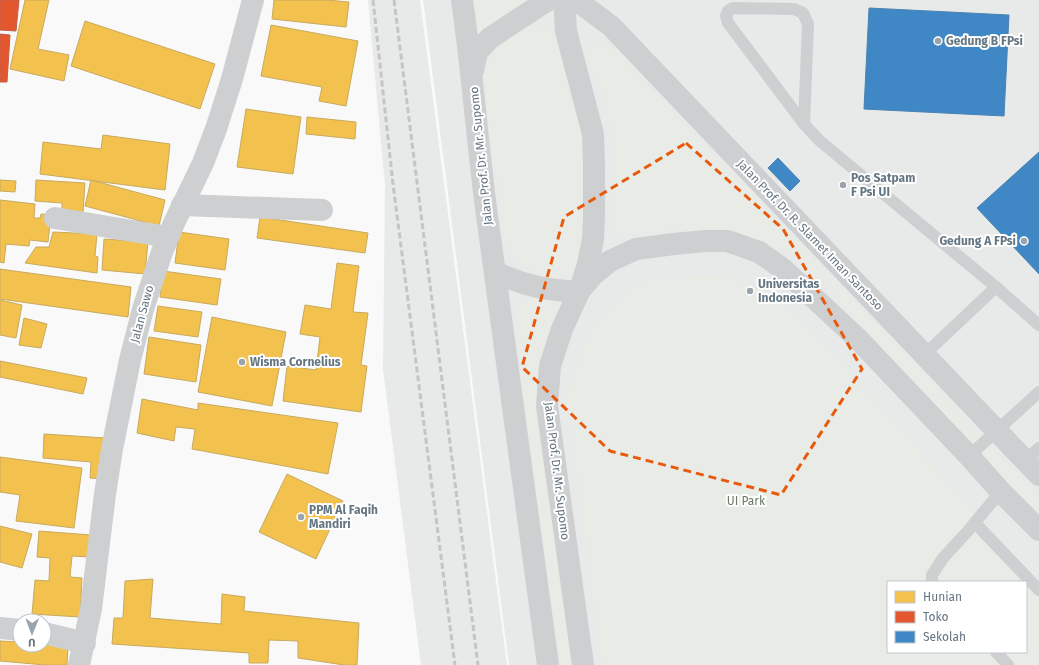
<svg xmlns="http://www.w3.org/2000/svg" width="1039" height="665" font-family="'Fira Sans',sans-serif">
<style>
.built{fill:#e8e9e9;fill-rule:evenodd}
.green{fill:#e8ebe6;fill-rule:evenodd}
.homes{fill:#f2c14e;stroke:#c8aa5e}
.shops{fill:#e4572e;stroke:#be6048}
.schools{fill:#3f88c5;stroke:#4a83b1}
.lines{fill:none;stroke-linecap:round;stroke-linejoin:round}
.lane{stroke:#cecfd0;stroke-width:12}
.street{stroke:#cecfd0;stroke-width:22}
.rail{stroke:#c3c5c6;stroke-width:3;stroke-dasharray:6 3;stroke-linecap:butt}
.marked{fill:none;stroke:#e8590c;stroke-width:3;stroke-dasharray:8 5;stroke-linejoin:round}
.poi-dot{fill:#99a4ac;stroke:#fff;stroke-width:1.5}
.labels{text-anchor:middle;stroke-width:4;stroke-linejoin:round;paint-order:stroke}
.poi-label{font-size:12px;font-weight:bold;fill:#657683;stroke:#fff;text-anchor:start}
.street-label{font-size:12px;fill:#657683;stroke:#fff}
.park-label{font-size:12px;fill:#687a64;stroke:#fff}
</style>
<rect width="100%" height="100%" fill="#f9f9f9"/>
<!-- built -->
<g class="built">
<polygon points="368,0 420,0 507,665 421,665 383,369 385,185"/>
<path d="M423 0H1039V665H509ZM888 582H1026V652H888Z"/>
</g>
<!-- green -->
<g class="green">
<polygon points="472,0 527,0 480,32 474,14"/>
<polygon points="543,25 550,29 555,40 577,110 582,135 585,162 583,252 577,267 568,275 557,277 542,276 523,265 508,249 503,229 500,198 488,117 486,86 487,64 496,50 510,37 531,26"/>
<path d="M598 40 610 46 621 57 686 127 743 183 1039 497V515L917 388 835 294 796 257 757 239 726 232 679 230 619 234 610 228C612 196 617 158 610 127 608 114 604 100 600 88 594 72 586 62 588 44Z"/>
<path d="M723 274 772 293 821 341 1039 585V665H602L567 395 591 326 643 281ZM888 582H1026V652H888Z"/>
<path d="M527 297C539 298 551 298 559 307L542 355 537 379V400L573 665H560L527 426 522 388 517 304Z"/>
</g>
<!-- homes -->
<g class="homes">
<polygon points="25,0 49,0 38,49 69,55 64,81 10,69"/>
<polygon points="274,0 327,0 349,2 346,27 272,19"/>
<polygon points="85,21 215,64 200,109 71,66"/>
<polygon points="271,25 358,41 346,106 319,101 322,87 261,76"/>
<polygon points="246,109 301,117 293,174 237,167"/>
<polygon points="307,117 356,122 355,139 306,134"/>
<polygon points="103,135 170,144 165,190 40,174 43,142 101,149"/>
<polygon points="0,180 16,181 15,192 0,191"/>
<polygon points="36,180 85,183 83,213 62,212 62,203 35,201"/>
<polygon points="91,180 165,200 159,226 85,206"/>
<polygon points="0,200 35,204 34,218 40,218 41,214 51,215 48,242 30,240 29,246 6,244 4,263 0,262"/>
<polygon points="260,217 368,233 365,253 257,238"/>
<polygon points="53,232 97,234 95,256 98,257 97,273 25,263 36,247 49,247"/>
<polygon points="179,232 229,239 225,270 175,263"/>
<polygon points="104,239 148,242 145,274 102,270"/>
<polygon points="337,263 359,266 353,312 368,313 361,365 367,366 361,412 283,401 287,366 316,370 320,337 300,334 305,305 331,309"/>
<polygon points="0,269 131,287 128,317 0,299"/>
<polygon points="163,271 221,279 217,305 160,297"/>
<polygon points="0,300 22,305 16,338 0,335"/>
<polygon points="158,306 202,312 198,337 154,331"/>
<polygon points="212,317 286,332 272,406 198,392"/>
<polygon points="24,318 47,324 41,348 19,345"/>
<polygon points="149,337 201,345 196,382 144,374"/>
<polygon points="0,361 87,378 83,394 0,377"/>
<polygon points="142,399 198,410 198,403 338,423 328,474 192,449 195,429 176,427 174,441 137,433"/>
<polygon points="44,434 106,438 103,479 90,478 91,462 43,458"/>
<polygon points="0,457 82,468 74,528 16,521 20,495 0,492"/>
<polygon points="287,474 343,501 316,559 259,532"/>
<polygon points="0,526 32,534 22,568 0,562"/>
<polygon points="39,531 91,535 89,557 72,556 70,577 82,578 80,617 32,614 35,580 49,581 50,558 37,557"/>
<polygon points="153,579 150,618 221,624 222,594 245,597 244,611 359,623 357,665 344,665 298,658 298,641 269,640 268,663 249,663 249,653 112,644 114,618 123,618 125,581"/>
<polygon points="0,641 20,642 20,645 44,644 68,646 67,665 45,665 0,661"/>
</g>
<!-- shops -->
<g class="shops">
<polygon points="0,0 19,0 16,31 0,30"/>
<polygon points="0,34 10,35 7,82 0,82"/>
</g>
<!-- schools -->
<g class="schools">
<polygon points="869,8 1009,15 1004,116 864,109"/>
<polygon points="1039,152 1039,274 977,208"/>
<polygon points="778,158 800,181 790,191 768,168"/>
</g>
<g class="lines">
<!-- lane -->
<g class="lane">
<polyline points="804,124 808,24 803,13 794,9 733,8 728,11 726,16 728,23 804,124 820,141 996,287 1039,325"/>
<polyline points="924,355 996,287"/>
<polyline points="969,456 1039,392"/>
<polyline points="1025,461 1039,448"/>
<polyline points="975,523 1039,590"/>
<polyline points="932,582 932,575 943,558 967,532 992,502 1002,493"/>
<polyline points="996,652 1008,665"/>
</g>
<!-- street -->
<g class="street">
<path d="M462 0C472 69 477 139 486 208L548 665"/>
<polyline points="564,0 566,31 593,134 594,164 594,217 593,239 588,264 579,292 562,329 550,366 547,406 583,665"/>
<polyline points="576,0 611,26 1039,475"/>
<polyline points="473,70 477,52 490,38 548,0"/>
<polyline points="182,205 322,210"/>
<polyline points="55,218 168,237"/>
<path d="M495 272C524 286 547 290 579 292"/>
<polyline points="582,288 593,275 610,261 636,249 674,244 706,241 727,241 759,252 783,269 858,339 969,456 1002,493 1039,530"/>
<polyline points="0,628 20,630"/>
<polyline points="44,633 85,643"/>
<polyline points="79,665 91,609 105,494 112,449 130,360 143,309 162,252 174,223 203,163 216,129 232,79 253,0"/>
</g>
<!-- rail -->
<g class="rail">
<polyline points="373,0 393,184 455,665"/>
<polyline points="394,0 478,665"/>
</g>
</g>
<!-- marked area -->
<path class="marked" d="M686 143 783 229 862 369 781 495 610 451 522 367 564 217Z"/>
<!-- markers -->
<g class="poi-dot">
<circle cx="938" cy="41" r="4"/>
<circle cx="843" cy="185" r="4"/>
<circle cx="1024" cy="241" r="4"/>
<circle cx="750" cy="291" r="4"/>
<circle cx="242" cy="362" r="4"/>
<circle cx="301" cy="517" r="4"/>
</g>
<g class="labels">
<!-- poi labels -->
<g class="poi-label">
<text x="946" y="45">Gedung B FPsi</text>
<text x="851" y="182">Pos Satpam<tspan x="851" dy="14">F Psi UI</tspan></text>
<text x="1016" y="245" text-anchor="end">Gedung A FPsi</text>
<text x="758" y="288">Universitas<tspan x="758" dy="14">Indonesia</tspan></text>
<text x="250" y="366">Wisma Cornelius</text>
<text x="309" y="514">PPM Al Faqih<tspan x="309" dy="14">Mandiri</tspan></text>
</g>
<!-- street labels -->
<g class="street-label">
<text transform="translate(481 156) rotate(-96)" y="4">Jalan Prof. Dr. Mr. Supomo</text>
<text transform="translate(810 235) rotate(46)" y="4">Jalan Prof. Dr. R. Slamet Iman Santoso</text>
<text transform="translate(142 314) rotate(-75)" y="4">Jalan Sawo</text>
<text transform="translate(557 471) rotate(83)" y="4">Jalan Prof. Dr. Mr. Supomo</text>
</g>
<!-- park labels -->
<g class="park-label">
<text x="746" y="505">UI Park</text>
</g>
</g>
<!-- legend -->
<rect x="887" y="581" width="140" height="72" fill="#ffffff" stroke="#c1c8cd"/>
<rect x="895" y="591" width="20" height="12" fill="#f2c14e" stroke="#c1c8cd"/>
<text x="923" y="601" font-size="12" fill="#657683">Hunian</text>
<rect x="895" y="611" width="20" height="12" fill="#e4572e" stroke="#c1c8cd"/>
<text x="923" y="621" font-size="12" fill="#657683">Toko</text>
<rect x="895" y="631" width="20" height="12" fill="#3f88c5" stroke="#c1c8cd"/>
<text x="923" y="641" font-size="12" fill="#657683">Sekolah</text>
<!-- north arrow -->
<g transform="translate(32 633) rotate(181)"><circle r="19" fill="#ffffff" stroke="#c1c8cd"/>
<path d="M0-3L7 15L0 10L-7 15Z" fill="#99a4ac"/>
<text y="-6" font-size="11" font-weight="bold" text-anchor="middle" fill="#657683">U</text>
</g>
</svg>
